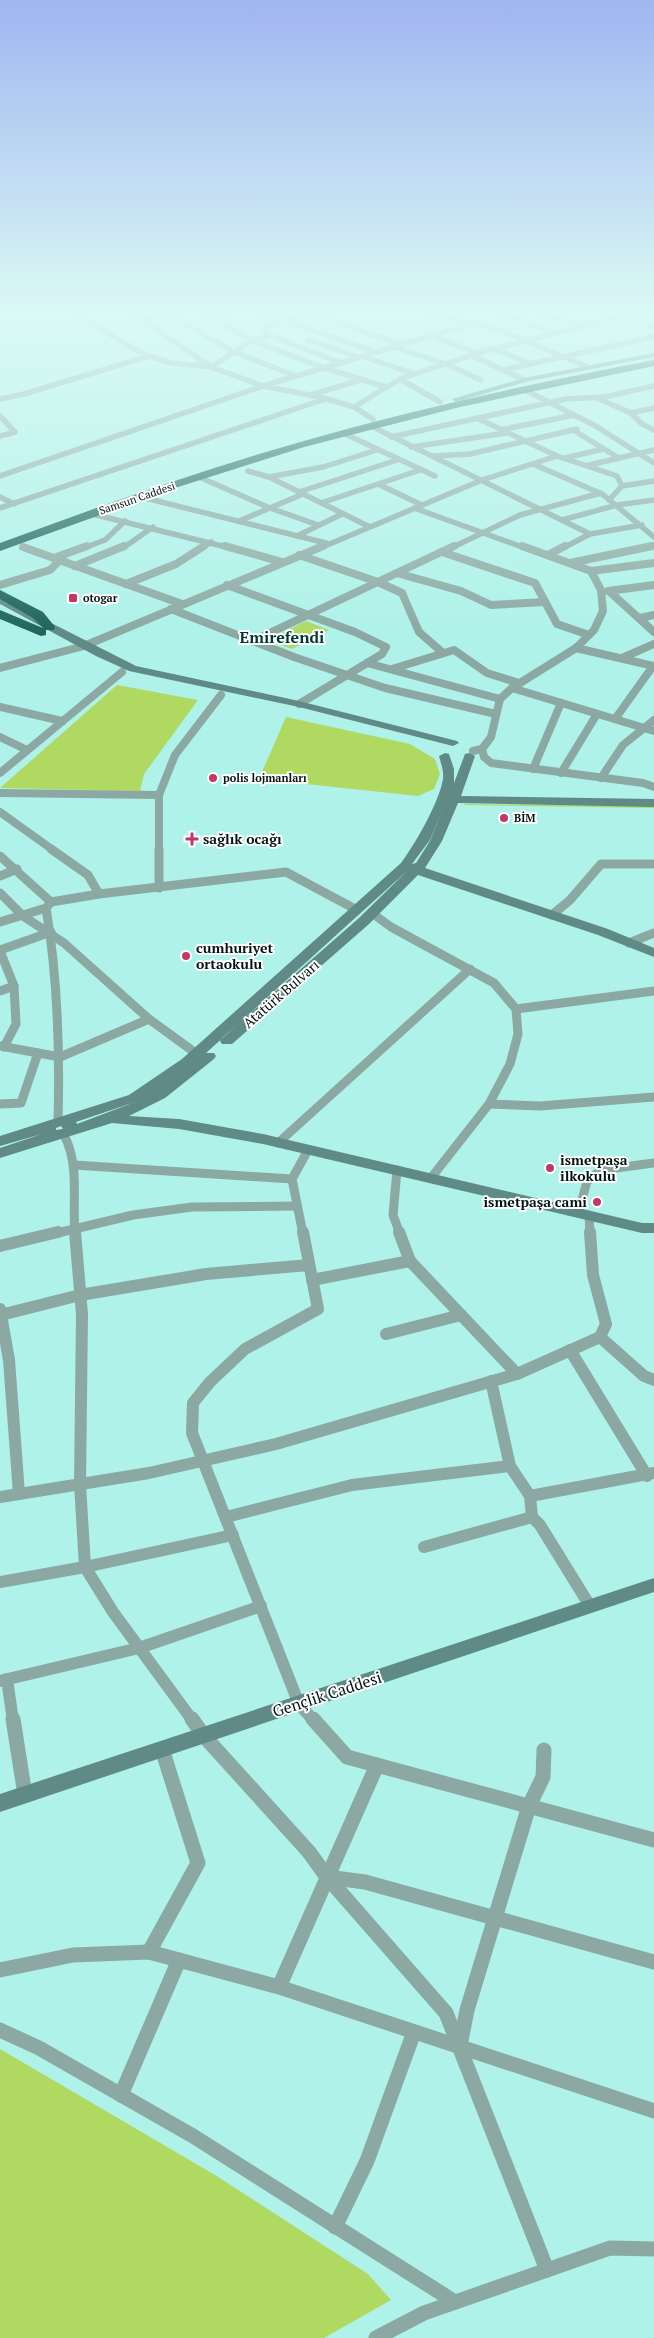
<svg xmlns="http://www.w3.org/2000/svg" width="654" height="2338" font-family="'PT Serif',serif">
<style>
.green{fill:#b0d962}
.lines{fill:none;stroke-linecap:round;stroke-linejoin:round}
.street-far4{stroke:#8ca8a3;stroke-width:5.5}
.street-far3{stroke:#8ca8a3;stroke-width:8}
.street-far2{stroke:#8ca8a3;stroke-width:9}
.street-far1{stroke:#8ca8a3;stroke-width:12}
.street{stroke:#8ca8a3;stroke-width:15}
.secondary{fill:#608a85;fill-rule:evenodd}
.highway{fill:#1d635c;fill-rule:evenodd}
.poi-dot{fill:#c43765;stroke:#fff;stroke-width:2}
.labels{text-anchor:middle;stroke-width:4;stroke-linejoin:round;paint-order:stroke}
.far-street-label{font-size:11px;fill:#001513;stroke:#fff}
.far-poi-label{font-size:11px;font-weight:bold;fill:#001513;stroke:#fff;text-anchor:start}
.poi-label{font-size:14px;font-weight:bold;fill:#001513;stroke:#fff;text-anchor:start}
.street-label{font-size:14px;fill:#001513;stroke:#fff}
.far-district-label{font-size:16px;font-weight:bold;fill:#003934;stroke:#fff}
.near-street-label{font-size:16px;fill:#001513;stroke:#fff}
</style>
<rect width="100%" height="100%" fill="#aef2e9"/>
<!-- green -->
<g class="green">
<polygon points="306,621 329,630 292,649 268,640"/>
<polygon points="117,685 198,700 144,774 140,791 0,788"/>
<polygon points="286,717 410,744 435,759 440,774 434,789 418,796 259,779"/>
<polygon points="464,804 654,806 654,808 465,805"/>
<polygon points="0,2049 215,2175 368,2274 391,2300 324,2338 0,2338"/>
</g>
<g class="lines">
<!-- street-far4 -->
<g class="street-far4">
<polyline points="57,309 70,311 145,355 172,363 211,367 263,386 320,397 354,407 373,419"/>
<polyline points="126,309 211,367 248,343 269,335"/>
<polyline points="161,309 234,352 296,376"/>
<polyline points="198,309 254,341 324,368 386,387"/>
<polyline points="254,309 375,352"/>
<polyline points="329,309 264,327 269,335 341,363"/>
<polyline points="413,309 500,330 588,367"/>
<polyline points="489,309 554,333"/>
<polyline points="529,309 580,326"/>
<polyline points="311,314 400,344"/>
<polyline points="628,314 654,327"/>
<polyline points="210,316 243,309"/>
<polyline points="141,319 200,309"/>
<polyline points="428,335 478,353"/>
<polyline points="309,340 358,357"/>
<polyline points="392,346 446,364 481,380"/>
<polyline points="493,349 530,363"/>
<polyline points="471,355 524,380"/>
<polyline points="362,356 414,374"/>
<polyline points="503,370 654,337"/>
<polyline points="400,379 440,402"/>
<polyline points="523,389 594,425 654,463"/>
<polyline points="311,395 363,379"/>
<polyline points="597,398 631,413 642,424 654,430"/>
<polyline points="0,399 24,394 149,356"/>
<polyline points="354,407 400,379 478,353 648,309"/>
<polyline points="631,413 654,408"/>
<polyline points="0,416 15,432 0,436"/>
<polyline points="477,418 557,456 617,476 622,486 609,500"/>
<polyline points="371,426 590,534"/>
<polyline points="500,430 574,415"/>
<polyline points="573,430 619,458"/>
<polyline points="343,433 435,476"/>
<polyline points="391,437 566,399 604,397 654,386"/>
<polyline points="411,447 506,433"/>
<polyline points="434,456 470,454 577,429"/>
<polyline points="565,458 603,449"/>
<polyline points="533,464 602,494"/>
<polyline points="589,465 654,450"/>
<polyline points="248,471 269,477 368,526"/>
<polyline points="0,476 263,386 474,323"/>
<polyline points="199,477 270,508 318,525"/>
<polyline points="269,477 323,467 377,450"/>
<polyline points="378,484 422,505"/>
<polyline points="622,486 654,481"/>
<polyline points="299,492 397,460"/>
<polyline points="0,497 14,504"/>
<polyline points="141,497 326,543"/>
<polyline points="321,503 420,470"/>
<polyline points="0,508 325,399"/>
<polyline points="414,508 525,548"/>
<polyline points="92,514 230,548"/>
<polyline points="562,520 617,505 654,500"/>
<polyline points="239,521 303,494"/>
<polyline points="297,536 342,514"/>
<polyline points="84,548 105,540 125,521"/>
<polyline points="123,548 153,527"/>
<polyline points="202,548 211,542"/>
<polyline points="320,548 482,480 557,456"/>
<polyline points="451,548 520,515 601,493 654,537"/>
<polyline points="563,548 590,534 642,525"/>
<polyline points="646,548 654,546"/>
</g>
<!-- street-far3 -->
<g class="street-far3">
<polyline points="225,546 282,562"/>
<polyline points="23,547 182,604"/>
<polyline points="442,552 535,583 557,624 589,635"/>
<polyline points="299,555 378,582 402,593 419,632 443,653"/>
<polyline points="548,555 565,546"/>
<polyline points="54,558 87,546"/>
<polyline points="570,563 652,546"/>
<polyline points="75,566 124,546"/>
<polyline points="591,571 654,563"/>
<polyline points="397,573 461,591 491,605 545,602"/>
<polyline points="126,584 176,564 204,546"/>
<polyline points="0,585 50,570 60,560"/>
<polyline points="227,585 355,632 386,647 382,654 299,704"/>
<polyline points="608,591 654,585"/>
<polyline points="610,592 654,632"/>
<polyline points="171,609 294,657 385,688 496,714"/>
<polyline points="640,618 654,615"/>
<polyline points="253,641 454,546"/>
<polyline points="576,648 654,666"/>
<polyline points="622,658 654,644"/>
<polyline points="367,663 500,699"/>
<polyline points="0,668 84,646 323,546"/>
<polyline points="392,669 454,650 487,673 519,683"/>
<polyline points="512,688 654,731"/>
<polyline points="0,707 62,721"/>
<polyline points="615,719 653,666"/>
<polyline points="0,737 27,750"/>
<polyline points="482,749 484,757 491,763 643,783 654,787"/>
<polyline points="473,751 482,749 491,737 500,699 512,688 576,648 594,630 603,611 601,590 591,571 522,546"/>
<polyline points="533,769 561,703"/>
<polyline points="0,773 122,672"/>
<polyline points="561,773 597,714"/>
<polyline points="601,778 623,745 654,720"/>
<polyline points="0,793 159,795"/>
<polyline points="0,812 53,850"/>
<polyline points="159,850 159,795 175,755 221,695"/>
</g>
<!-- street-far2 -->
<g class="street-far2">
<polyline points="51,849 88,875 99,894"/>
<polyline points="159,849 159,888"/>
<polyline points="0,856 51,902"/>
<polyline points="0,876 17,869"/>
<polyline points="0,893 23,916 64,943 149,1019 197,1054"/>
<polyline points="372,913 391,927 494,983 516,1009 518,1034 510,1064 489,1104 431,1178"/>
<polyline points="552,915 570,900 601,864 654,864"/>
<polyline points="0,922 46,908"/>
<polyline points="629,943 654,933"/>
<polyline points="0,950 51,932"/>
<polyline points="0,951 14,986 16,1024 4,1047"/>
<polyline points="0,991 14,986"/>
<polyline points="516,1009 654,991"/>
<polyline points="0,1046 60,1057 149,1019"/>
<polyline points="0,1104 21,1103 38,1053"/>
<polyline points="489,1104 540,1106 654,1097"/>
<path d="M58 1121C60 1049 58 979 46 908L51 902 99 894 286 872 357 910"/>
<path d="M64 1135C80 1165 72 1201 75 1234"/>
<polyline points="278,1143 470,969"/>
<polyline points="74,1165 292,1179"/>
<polyline points="397,1170 393,1215 400,1234"/>
<polyline points="579,1212 587,1181 601,1170 654,1163"/>
<polyline points="589,1215 590,1234"/>
<polyline points="53,1234 133,1215 192,1207 297,1206"/>
<polyline points="303,1234 292,1179 308,1150"/>
</g>
<!-- street-far1 -->
<g class="street-far1">
<polyline points="75,1232 82,1314 80,1484 85,1567 113,1612 193,1721"/>
<polyline points="303,1232 318,1309 245,1349 210,1382 193,1403 192,1433 299,1704 314,1721"/>
<polyline points="399,1232 410,1261 517,1374"/>
<polyline points="590,1232 593,1275 606,1324 600,1337 644,1376 654,1380"/>
<polyline points="0,1246 58,1232"/>
<polyline points="312,1280 410,1261"/>
<polyline points="0,1309 9,1360 19,1494"/>
<polyline points="1,1315 80,1295 206,1274 309,1265"/>
<polyline points="386,1334 461,1315"/>
<polyline points="570,1350 647,1476"/>
<polyline points="491,1381 510,1466 530,1496 532,1517 540,1525 590,1606"/>
<polyline points="530,1496 654,1473"/>
<polyline points="0,1497 149,1473 276,1444 517,1374 600,1337"/>
<polyline points="226,1517 352,1485 510,1466"/>
<polyline points="424,1547 532,1517"/>
<polyline points="0,1582 85,1567 233,1535"/>
<polyline points="7,1679 13,1721"/>
<polyline points="0,1681 139,1648 261,1606"/>
</g>
<!-- street -->
<g class="street">
<polyline points="13,1719 25,1795"/>
<polyline points="192,1719 204,1736 309,1852 327,1877 446,2013 547,2270"/>
<polyline points="313,1719 347,1757 654,1840"/>
<polyline points="327,1877 365,1882 654,1962"/>
<polyline points="149,1952 198,1863 162,1749"/>
<polyline points="0,1970 73,1955 149,1952 279,1987 654,2111"/>
<polyline points="279,1987 377,1765"/>
<polyline points="0,2030 39,2048 193,2136 455,2302"/>
<polyline points="460,2046 467,2010 529,1806 543,1777 544,1750"/>
<polyline points="121,2095 179,1960"/>
<polyline points="335,2227 367,2161 414,2032"/>
<polyline points="376,2338 424,2313 610,2248 654,2249"/>
</g>
<!-- secondary -->
<g class="secondary">
<polygon points="654,353 654,357 525,382 456,402 452,399 524,378"/>
<polygon points="0,597 136,666 299,701 457,741 459,743 453,746 299,707 129,671 96,656 0,604"/>
<path d="M445 753 449 754 454 769V783L465 754 469 753 475 756 461 796 654 799V807L458 803 442 841 425 868 608 929 654 948V957L598 935 418 875 369 924 232 1044H222L220 1041 222 1038 359 918 407 871 206 1053H214L216 1056 214 1059 165 1098 129 1116 179 1119 263 1134 642 1223H654V1233H642L263 1144 179 1129 112 1123 0 1158V1148L42 1134 0 1146V1136L129 1095 182 1059 401 863C415 844 439 803 443 779 444 771 441 764 439 756ZM443 808 430 841 416 863 412 864 430 840ZM135 1102 77 1124 76 1122ZM61 1126 63 1129 56 1130V1128Z"/>
<polygon points="654,1578 654,1592 0,1812 0,1794"/>
</g>
<!-- highway -->
<g class="highway">
<path d="M654 360V366L460 407 304 447 175 488 0 551V543C98 507 197 471 297 443 414 409 534 383 654 360Z"/>
<polygon points="0,590 43,612 55,627 54,630 46,630 46,635 41,636 0,619 0,610 43,628 33,618 0,599"/>
</g>
</g>
<!-- sky -->
<linearGradient id="sky" x2="0" y2="1"><stop stop-color="#a1b5f0"/><stop offset="0.49" stop-color="#dbf9f5"/><stop offset="1" stop-color="#dbf9f5" stop-opacity="0"/></linearGradient>
<rect width="654" height="636" fill="url(#sky)"/>
<!-- markers -->
<g class="poi-dot">
<rect x="68" y="593" width="10" height="10" rx="2.5"/>
<circle cx="213" cy="778" r="5"/>
<circle cx="504" cy="818" r="5"/>
<path d="M189.5 831.5h5v5h5v5h-5v5h-5v-5h-5v-5h5z"/>
<circle cx="186" cy="956" r="5"/>
<circle cx="550" cy="1168" r="5"/>
<circle cx="597" cy="1202" r="5"/>
</g>
<g class="labels">
<!-- far-street labels -->
<g class="far-street-label">
<text transform="translate(137 498) rotate(-19)" y="4">Samsun Caddesi</text>
</g>
<!-- far-poi labels -->
<g class="far-poi-label">
<text x="83" y="602">otogar</text>
<text x="223" y="782">polis lojmanları</text>
<text x="514" y="822">BİM</text>
</g>
<!-- poi labels -->
<g class="poi-label">
<text x="203" y="844">sağlık ocağı</text>
<text x="196" y="953">cumhuriyet<tspan x="196" dy="16">ortaokulu</tspan></text>
<text x="560" y="1165">ismetpaşa<tspan x="560" dy="16">ilkokulu</tspan></text>
<text x="587" y="1207" text-anchor="end">ismetpaşa cami</text>
</g>
<!-- street labels -->
<g class="street-label">
<text transform="translate(281 994) rotate(-41)" y="5">Atatürk Bulvarı</text>
</g>
<!-- far-district labels -->
<g class="far-district-label">
<text x="282" y="643">Emirefendi</text>
</g>
<!-- near-street labels -->
<g class="near-street-label">
<text transform="translate(327 1694) rotate(-18)" y="6">Gençlik Caddesi</text>
</g>
</g>
</svg>
